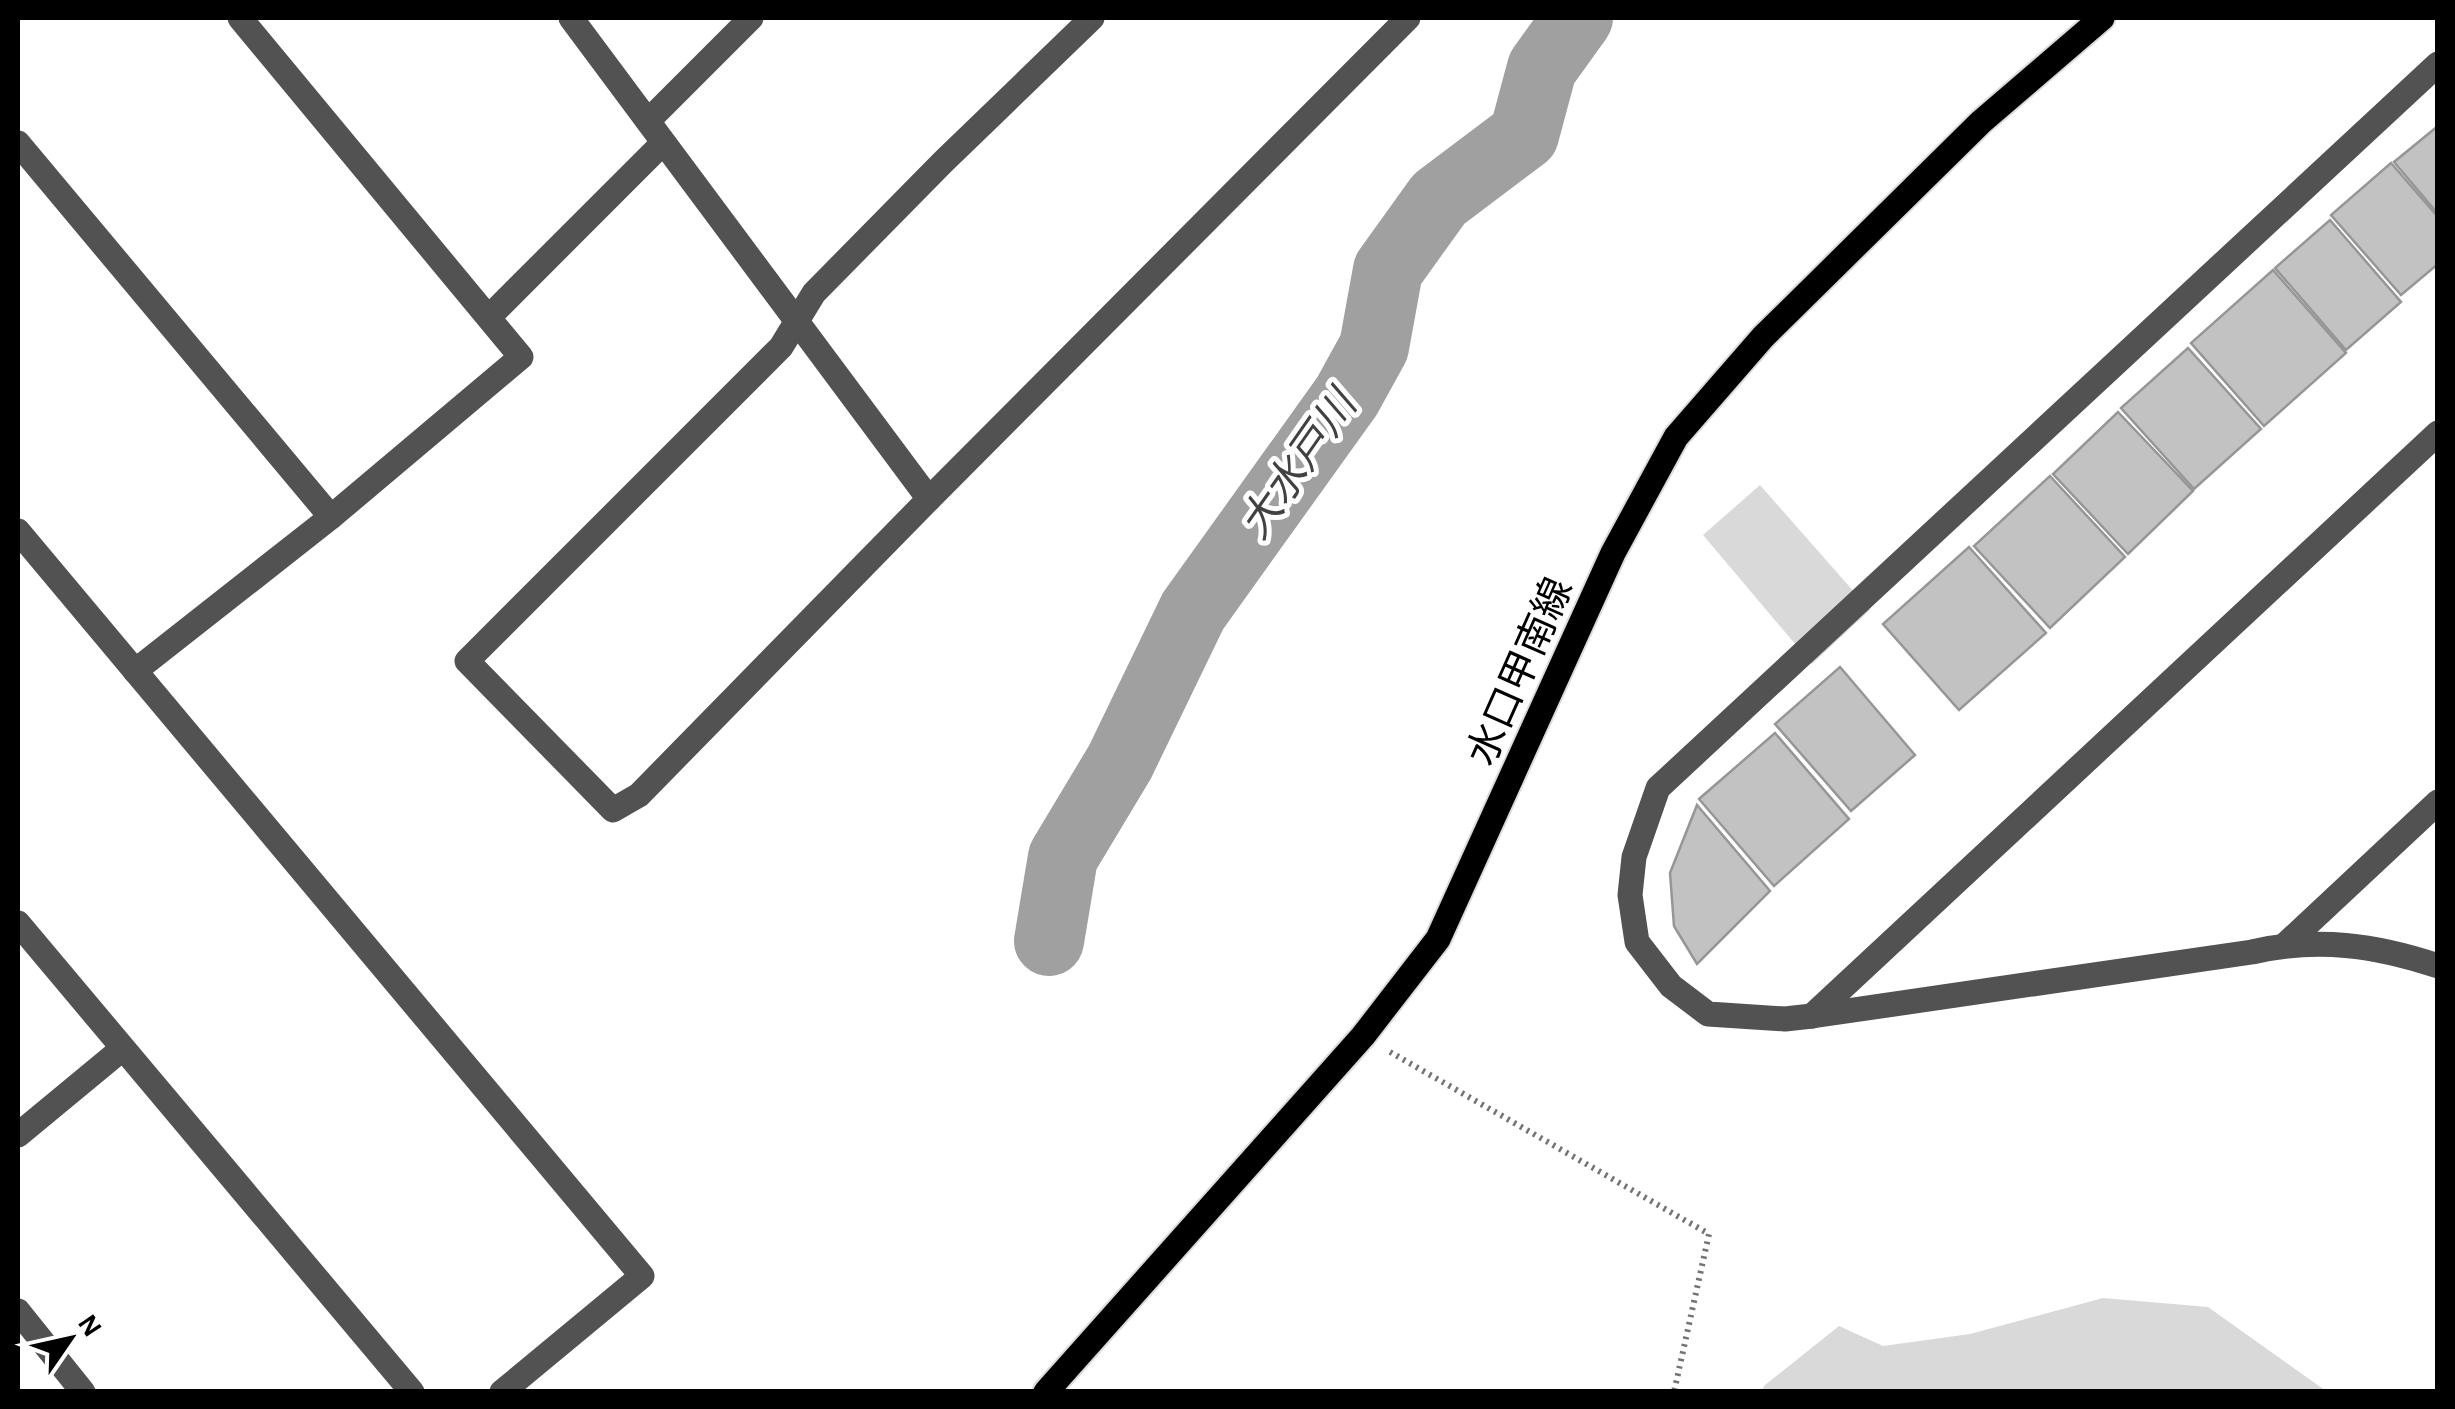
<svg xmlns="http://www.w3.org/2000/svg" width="2455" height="1409" font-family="'Alegreya Sans','Noto Sans JP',sans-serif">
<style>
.green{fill:#d9d9d9}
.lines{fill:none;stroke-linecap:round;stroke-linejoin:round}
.river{stroke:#a0a0a0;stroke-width:70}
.building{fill:#c2c2c2;stroke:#969696;stroke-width:2.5}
.major-casing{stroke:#dbdbdb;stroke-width:29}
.path{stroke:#747474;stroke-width:6;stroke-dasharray:2.5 5;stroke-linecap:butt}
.minor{stroke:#525252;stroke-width:25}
.major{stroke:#000;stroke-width:25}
.labels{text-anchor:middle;stroke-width:10;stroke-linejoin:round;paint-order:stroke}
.street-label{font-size:40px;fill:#000;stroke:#fff}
.water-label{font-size:42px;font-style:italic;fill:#414141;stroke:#fff}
</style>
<rect width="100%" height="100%" fill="#fff"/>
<!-- green -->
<g class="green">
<polygon points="1760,485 1870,610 1812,664 1703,535"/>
<polygon points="2103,1298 2208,1307 2326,1391 1761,1391 1765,1385 1839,1326 1883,1346 1970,1334"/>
</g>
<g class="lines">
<!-- river -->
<polyline class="river" points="1049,941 1063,857 1120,762 1193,611 1347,396 1374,347 1388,270 1439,199 1524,135 1542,68 1578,18"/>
</g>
<!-- building -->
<g class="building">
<polygon points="2438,126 2438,214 2394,162"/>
<polygon points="2391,163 2438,217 2438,264 2401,295 2331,215"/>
<polygon points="2330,220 2401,302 2346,350 2275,268"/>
<polygon points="2273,270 2346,353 2264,426 2191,343"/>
<polygon points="2188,348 2261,429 2194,489 2121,408"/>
<polygon points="2118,412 2193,491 2128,554 2053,474"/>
<polygon points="2050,476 2125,557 2050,628 1974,546"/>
<polygon points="1969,547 2046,633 1959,710 1883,624"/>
<polygon points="1840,667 1915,755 1851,811 1775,724"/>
<polygon points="1775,733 1849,819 1774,886 1699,799"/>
<polygon points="1697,805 1770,891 1697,964 1674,926 1670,873"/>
</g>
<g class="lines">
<defs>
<polyline id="major" points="1046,1392 1363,1036 1438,939 1613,553 1676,437 1763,337 1981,122 2102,18"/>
</defs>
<!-- major casing -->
<use href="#major" class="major-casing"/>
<!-- path -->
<polyline class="path" points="1390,1052 1709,1234 1674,1392"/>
<!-- minor -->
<g class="minor">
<polyline points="571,18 929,499"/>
<polyline points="1092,18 943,162 814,293 781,347 467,661 613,810 639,795 929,499 1408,18"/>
<path d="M2438 64 1658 788 1634 857 1630 895 1637 942 1671 986 1708 1014 1785 1019 1812 1016 2252 952C2317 937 2375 945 2438 966"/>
<polyline points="648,121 751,18"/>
<polyline points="18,143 331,517"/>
<polyline points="489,317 663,143"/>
<polyline points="18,531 642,1276 502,1392"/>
<polyline points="135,671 331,517 521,357 240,18"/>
<polyline points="18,923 412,1392"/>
<polyline points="2285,945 2438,802"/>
<polyline points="1812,1016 2438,433"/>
<polyline points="18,1135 122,1049"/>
<polyline points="18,1311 83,1392"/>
</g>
<!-- major -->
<use href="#major" class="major"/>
</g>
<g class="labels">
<!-- street labels -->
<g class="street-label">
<text transform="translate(1519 671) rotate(-66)" y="14">水口甲南線</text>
</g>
<!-- water labels -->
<g class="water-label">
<text transform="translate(1297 464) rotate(-55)" y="15">大水戸川</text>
</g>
</g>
<!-- border -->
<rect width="2455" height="1409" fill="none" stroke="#000000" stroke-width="40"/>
<!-- north arrow -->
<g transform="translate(70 1339) rotate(56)" stroke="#ffffff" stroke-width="8" paint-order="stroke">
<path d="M0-8L18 38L0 25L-18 38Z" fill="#000000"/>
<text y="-15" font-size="28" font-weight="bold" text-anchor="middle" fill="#000000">N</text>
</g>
</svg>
